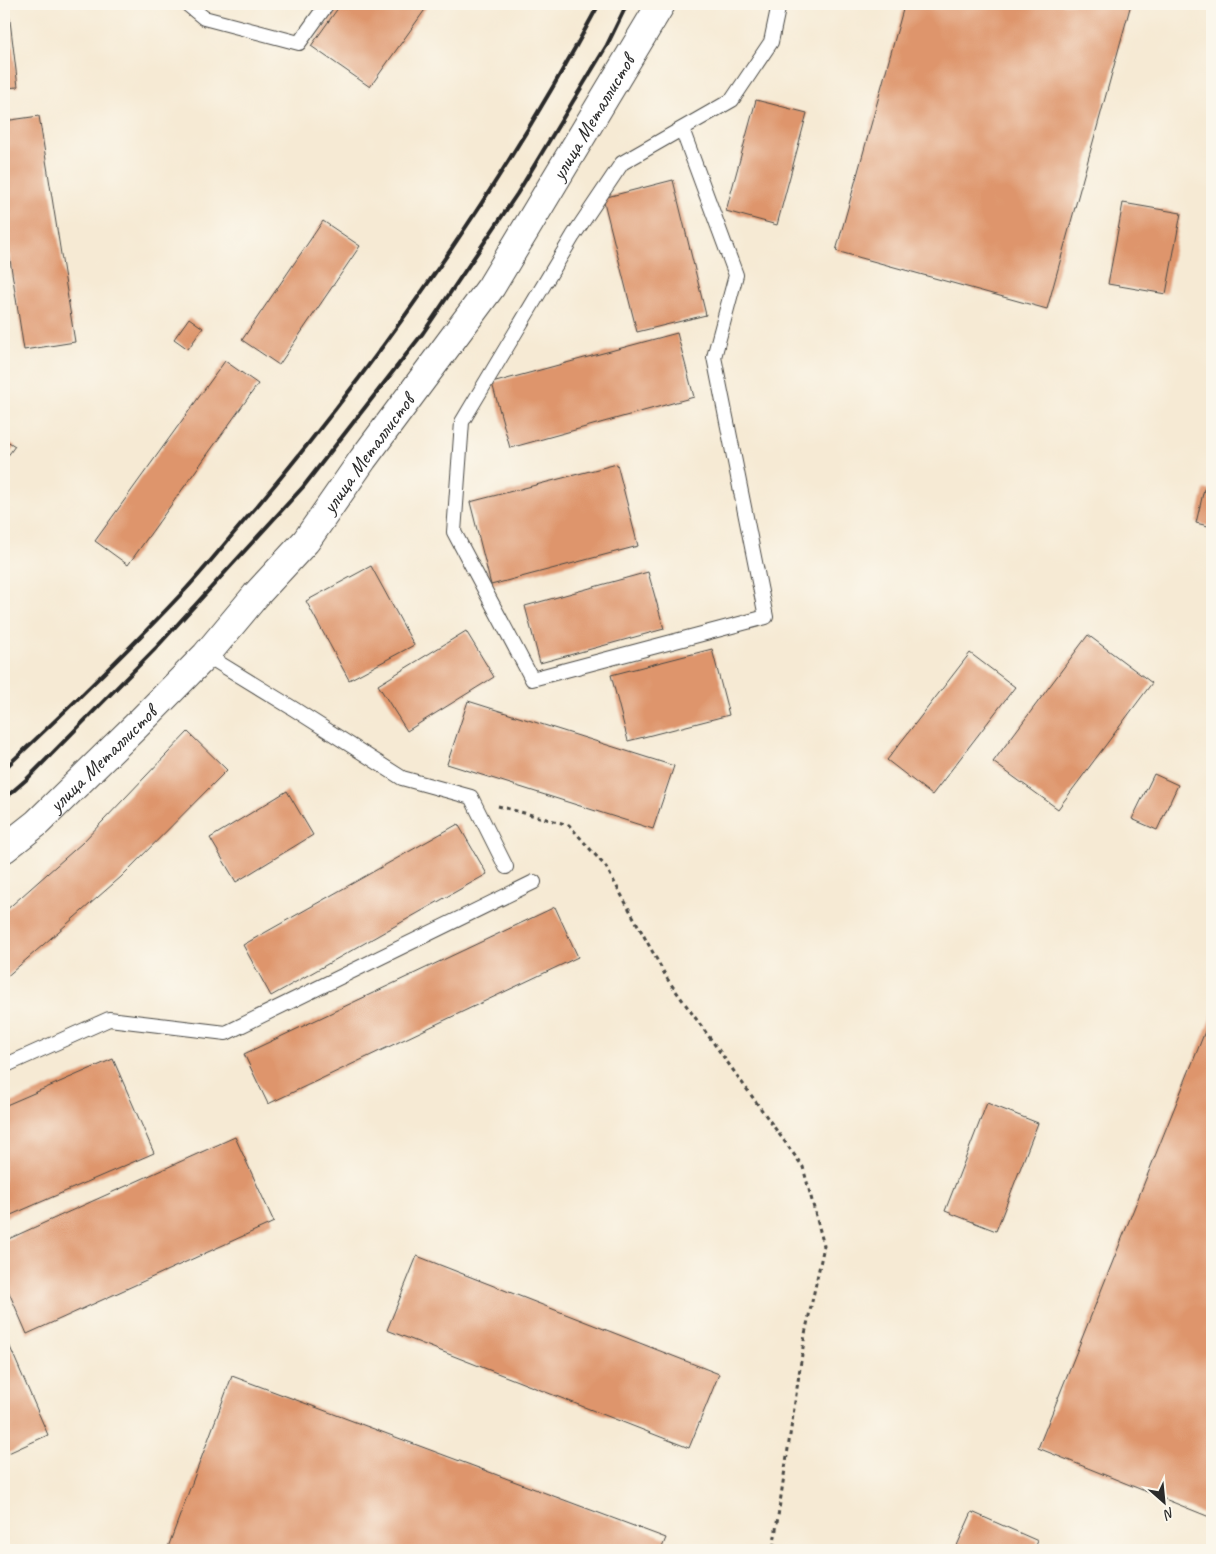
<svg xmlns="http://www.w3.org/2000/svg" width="1216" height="1554" font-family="Caveat,sans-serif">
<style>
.building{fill:#de956c}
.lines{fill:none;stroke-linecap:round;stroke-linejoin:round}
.lane-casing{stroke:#494844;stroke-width:16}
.secondary-casing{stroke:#494844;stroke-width:30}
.path{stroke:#494844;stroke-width:3;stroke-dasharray:4 4;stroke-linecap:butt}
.lane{stroke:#fff;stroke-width:14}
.secondary{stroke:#fff;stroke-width:28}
.rail{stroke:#2b2b2b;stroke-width:4}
.labels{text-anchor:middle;stroke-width:4;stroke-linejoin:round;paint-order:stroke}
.street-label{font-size:21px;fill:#2b2b2b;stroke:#fbf7ec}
</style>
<rect width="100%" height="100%" fill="#fbf7ec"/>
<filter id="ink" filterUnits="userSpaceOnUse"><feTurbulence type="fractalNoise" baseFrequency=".02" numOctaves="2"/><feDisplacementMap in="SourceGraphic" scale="10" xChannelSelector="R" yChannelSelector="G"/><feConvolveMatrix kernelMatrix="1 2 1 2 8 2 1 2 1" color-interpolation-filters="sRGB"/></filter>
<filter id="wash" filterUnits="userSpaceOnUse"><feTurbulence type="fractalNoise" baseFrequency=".0096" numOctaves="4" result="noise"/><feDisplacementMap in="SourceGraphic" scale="20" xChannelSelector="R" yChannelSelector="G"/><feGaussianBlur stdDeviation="1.12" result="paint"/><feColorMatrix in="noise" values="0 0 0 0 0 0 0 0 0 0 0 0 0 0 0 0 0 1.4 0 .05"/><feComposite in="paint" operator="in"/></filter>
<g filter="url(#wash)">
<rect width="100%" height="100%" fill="#f6ead4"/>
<g id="blocks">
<!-- building -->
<g class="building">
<polygon points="4,4 8,4 18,87 4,88"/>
<polygon points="341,4 429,4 370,87 311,46"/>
<polygon points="897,4 1131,4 1047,309 836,251 904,6"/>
<polygon points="756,100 807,113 777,225 726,211"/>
<polygon points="39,116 75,342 24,350 4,221 4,121"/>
<polygon points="673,180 706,315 637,332 603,198"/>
<polygon points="1123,203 1181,213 1166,294 1108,284"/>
<polygon points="323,221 360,246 279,365 242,340"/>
<polygon points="189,318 203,328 188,349 174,339"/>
<polygon points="677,333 694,397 510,448 492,383"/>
<polygon points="225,361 258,384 128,565 95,541"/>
<polygon points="4,439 15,446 4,461"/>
<polygon points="617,464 638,546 491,585 470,502"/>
<polygon points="1204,489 1212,491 1212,527 1196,523"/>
<polygon points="371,566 414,645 349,680 306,601"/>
<polygon points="648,572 664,629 540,663 525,606"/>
<polygon points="466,631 494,677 407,731 378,685"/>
<polygon points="1088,635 1152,683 1058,809 993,762"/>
<polygon points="712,649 729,715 628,741 611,675"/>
<polygon points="970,653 1015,687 932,795 887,760"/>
<polygon points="468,701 674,766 653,829 447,764"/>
<polygon points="188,732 227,770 121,877 4,979 4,912 82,843"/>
<polygon points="1154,774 1178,785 1157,830 1132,819"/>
<polygon points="287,791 313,835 236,882 210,838"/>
<polygon points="458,824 487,874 271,996 243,945"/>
<polygon points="555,907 578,957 268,1104 244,1054"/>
<polygon points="1212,1014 1212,1518 1038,1448"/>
<polygon points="113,1059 154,1153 4,1218 4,1106"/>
<polygon points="987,1103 1038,1123 996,1231 945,1211"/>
<polygon points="235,1137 274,1222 27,1334 4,1281 4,1241"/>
<polygon points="417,1256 719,1374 689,1448 387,1330"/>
<polygon points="4,1333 48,1435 4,1455"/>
<polygon points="232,1376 666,1538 661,1550 167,1550"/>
<polygon points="972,1512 1038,1541 1034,1550 955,1550"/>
</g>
</g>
</g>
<g filter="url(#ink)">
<use href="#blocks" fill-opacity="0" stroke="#494844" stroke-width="1"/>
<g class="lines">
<defs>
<g id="lane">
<polyline points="187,4 204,18 299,43 327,4"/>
<polyline points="682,129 736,275 714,357 766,617 532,679 454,532 462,422 573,236 622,163 732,100 771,42 779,4"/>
<polyline points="206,655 294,709 402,778 471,797 506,867"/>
<polyline points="4,1066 109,1019 226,1033 534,882"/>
</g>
<g id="secondary">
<path id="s1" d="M4 849 37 823 136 726 206 655 256 595 306 541 363 459 491 287 661 4"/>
</g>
</defs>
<!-- lane casing -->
<use href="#lane" class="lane-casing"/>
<!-- secondary casing -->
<use href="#secondary" class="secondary-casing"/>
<!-- path -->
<polyline class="path" points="498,806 569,825 606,867 668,980 803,1167 824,1246 805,1334 773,1550"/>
<!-- lane -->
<use href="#lane" class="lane"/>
<!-- secondary -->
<use href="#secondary" class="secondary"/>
<!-- rail -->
<g class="rail">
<path d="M4 769C66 711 127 652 185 590 210 563 233 533 258 505 388 350 504 182 599 4"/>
<polyline points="4,799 27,779 155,649 303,487 423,333 517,194 607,45 627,4"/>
</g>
</g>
</g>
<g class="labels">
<!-- street labels -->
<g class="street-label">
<text dy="7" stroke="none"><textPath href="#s1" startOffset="944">улица Металлистов</textPath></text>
<text dy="7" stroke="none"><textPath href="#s1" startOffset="539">улица Металлистов</textPath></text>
<text dy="7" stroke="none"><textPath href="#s1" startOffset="134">улица Металлистов</textPath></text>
</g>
</g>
<!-- margin -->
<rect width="1216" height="1554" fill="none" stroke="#fbf7ec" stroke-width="20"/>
<!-- north arrow -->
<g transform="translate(1164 1502) rotate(153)" stroke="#fbf7ec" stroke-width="4" paint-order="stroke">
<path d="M0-4L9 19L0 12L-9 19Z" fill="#2b2b2b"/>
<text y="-8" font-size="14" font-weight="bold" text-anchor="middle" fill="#2b2b2b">N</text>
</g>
</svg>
